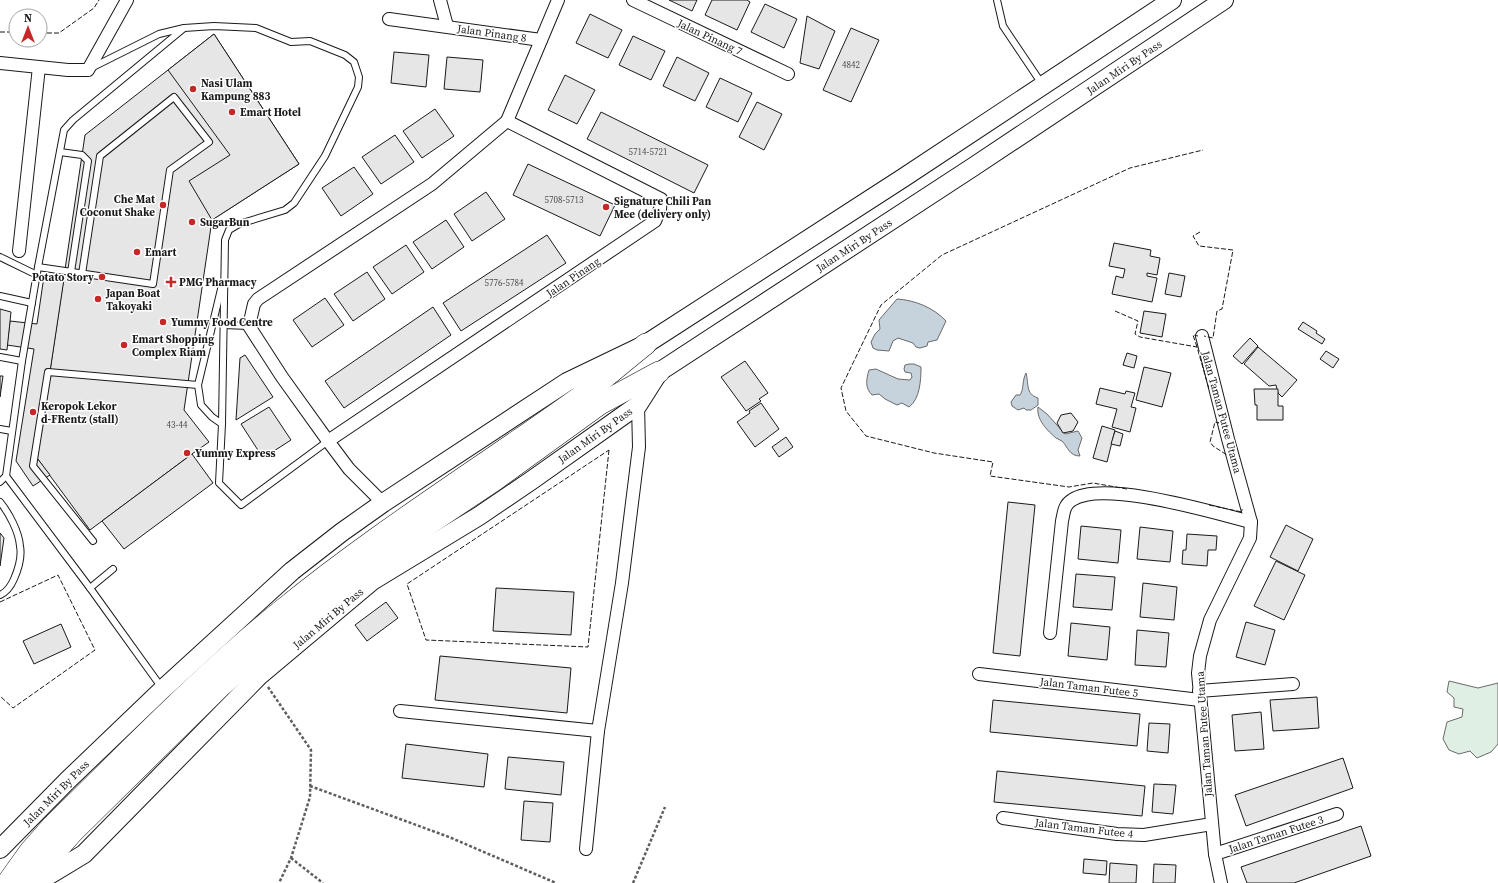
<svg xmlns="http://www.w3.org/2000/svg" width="1498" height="883" font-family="'Source Serif 4',serif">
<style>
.green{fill:#e0efe3;stroke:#6a6a6a}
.water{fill:#c6d2dc;stroke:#6a6a6a}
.building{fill:#e6e6e6;stroke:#1a1a1a}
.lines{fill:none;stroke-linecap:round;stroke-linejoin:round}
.service-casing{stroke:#1a1a1a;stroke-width:8}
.minor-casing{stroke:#1a1a1a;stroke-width:14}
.secondary-casing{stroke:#1a1a1a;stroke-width:20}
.trunk-casing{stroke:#1a1a1a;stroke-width:22}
.path{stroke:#5f5f5f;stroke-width:2.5;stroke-dasharray:3 2;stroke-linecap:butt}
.service{stroke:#fff;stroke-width:6}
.minor{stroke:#fff;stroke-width:12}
.secondary{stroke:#fff;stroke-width:18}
.trunk{stroke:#fff;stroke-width:21}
.fence{stroke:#1a1a1a;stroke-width:1;stroke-dasharray:5 2;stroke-linecap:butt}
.poi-dot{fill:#c62828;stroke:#fff;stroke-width:1.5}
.labels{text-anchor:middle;stroke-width:3;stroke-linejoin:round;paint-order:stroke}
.number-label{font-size:9px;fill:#4d4d4d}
.street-label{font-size:11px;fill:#1a1a1a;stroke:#fff}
.poi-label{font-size:11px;font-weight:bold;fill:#1a1a1a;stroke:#fff;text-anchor:start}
</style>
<rect width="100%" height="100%" fill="#fff"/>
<!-- green -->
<polygon class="green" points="1449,681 1478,688 1498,683 1498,744 1491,752 1477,758 1470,751 1459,754 1449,750 1443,739 1447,722 1462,717 1463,709 1454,707 1454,698 1447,692"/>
<!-- water -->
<g class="water">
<path d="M897 299C915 300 934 308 946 321L937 340 928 342 927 346 920 348 916 347 913 343 898 338 893 341 889 351 877 350 873 348 871 342 875 334 880 329 879 320Z"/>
<path d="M909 364H914L921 367C921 380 920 399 909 407L902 403 897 405 885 399 879 394 872 395C865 388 866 380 869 370L876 369 898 379 910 380 912 377 911 373 905 372 904 369 905 365Z"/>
<path d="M1026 373C1029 383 1025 394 1038 398V405L1031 410H1026L1024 408 1018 410 1012 406 1011 402 1016 395H1020C1024 390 1022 380 1026 373Z"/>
<path d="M1038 407 1047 414 1065 434 1078 431 1082 438 1078 450 1080 456C1069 456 1068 447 1062 441 1060 440 1058 439 1056 438 1048 431 1036 420 1038 407Z"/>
</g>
<!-- building -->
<g class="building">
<polygon points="669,0 697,0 692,11"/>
<polygon points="712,0 747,0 750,2 737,30 705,15"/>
<polygon points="765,4 797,19 784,48 751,32"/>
<polygon points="590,14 622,30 608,58 576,43"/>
<polygon points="807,16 835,31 819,69 800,63"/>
<polygon points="851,28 879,40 851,102 823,90"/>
<polygon points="214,34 299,164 212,220 184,410 209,442 192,454 90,530 37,458 85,135"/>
<polygon points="214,34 299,164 212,220 189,181 230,155 168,70"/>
<polygon points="633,36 665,51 651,80 619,65"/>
<polygon points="394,52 429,55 426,87 391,83"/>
<polygon points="447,57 483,60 480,92 444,89"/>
<polygon points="677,57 709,73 695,101 663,86"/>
<polygon points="565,75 595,90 577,124 548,110"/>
<polygon points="720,78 752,93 738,122 706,107"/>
<polygon points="757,102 782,114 764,150 739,137"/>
<polygon points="435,109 454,136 422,158 403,131"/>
<polygon points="601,112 708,165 694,193 587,139"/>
<polygon points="395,135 414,162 381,184 362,157"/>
<polygon points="528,164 615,205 600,236 513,195"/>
<polygon points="354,167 373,194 341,216 322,188"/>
<polygon points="486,192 505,219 472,241 454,214"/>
<polygon points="446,220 464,247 432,269 413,242"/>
<polygon points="547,235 566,263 461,331 443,303"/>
<polygon points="1114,243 1151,250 1150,256 1160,258 1157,275 1147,273 1147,276 1157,278 1152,302 1112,294 1116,276 1123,278 1125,269 1109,266"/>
<polygon points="406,245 424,272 392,294 373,267"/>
<polygon points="367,272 385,299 353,321 334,294"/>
<polygon points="1169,273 1185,276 1181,297 1165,294"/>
<polygon points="44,276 64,279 37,458 50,475 33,486 16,461 34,349 7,345 10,321 37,324"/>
<polygon points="325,298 344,325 312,347 293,320"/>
<polygon points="433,307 451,335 344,408 325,381"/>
<polygon points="0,309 11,312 7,350 0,349"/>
<polygon points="1144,311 1166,314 1162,337 1140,333"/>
<polygon points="1303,322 1317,331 1316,333 1325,339 1322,344 1298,329"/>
<polygon points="1250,338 1258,346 1242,364 1233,356"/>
<polygon points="1258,347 1297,380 1282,397 1278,393 1276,385 1269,386 1244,364"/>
<polygon points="1326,351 1339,359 1333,368 1320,359"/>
<polygon points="1127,353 1137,356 1134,368 1123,365"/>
<polygon points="245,355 273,397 236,420 240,358"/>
<polygon points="745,361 768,393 759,399 761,401 746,411 721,377"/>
<polygon points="1144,367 1171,373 1162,407 1136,400"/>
<polygon points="0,376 3,376 0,397"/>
<polygon points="1100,388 1125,394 1126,391 1135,393 1131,407 1136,408 1130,432 1112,427 1117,409 1096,404"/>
<polygon points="1254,389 1278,389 1278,406 1283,406 1283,420 1257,420 1257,405 1255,405"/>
<polygon points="761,403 779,429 755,447 737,422 750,413 749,411"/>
<polygon points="269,407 291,440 263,458 241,424"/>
<polygon points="1071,413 1078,422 1073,431 1063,433 1057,423 1061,415"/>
<polygon points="1102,426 1115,430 1107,462 1093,458"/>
<polygon points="1115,431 1123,434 1120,446 1111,444"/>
<polygon points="786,437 793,447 779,457 772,447"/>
<polygon points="192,454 213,483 124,549 102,521"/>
<polygon points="1008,502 1035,505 1020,656 993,653"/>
<polygon points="1286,525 1313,539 1298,571 1270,557"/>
<polygon points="1081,526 1121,530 1118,563 1078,559"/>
<polygon points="1140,527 1173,531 1170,562 1137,559"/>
<polygon points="0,533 4,538 0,566"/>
<polygon points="1187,534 1217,536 1216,550 1208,550 1207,566 1182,564 1183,550 1186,550"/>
<polygon points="1276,561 1305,575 1284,620 1254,606"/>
<polygon points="1076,574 1115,577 1112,610 1073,607"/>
<polygon points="1143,583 1177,587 1174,620 1140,617"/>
<polygon points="496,588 574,592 571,635 493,631"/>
<polygon points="386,602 398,618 367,641 355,625"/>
<polygon points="1246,622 1275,630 1265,665 1236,657"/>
<polygon points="1071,623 1110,627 1107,660 1068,656"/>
<polygon points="61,624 71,647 34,664 23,641"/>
<polygon points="1137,630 1169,633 1166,667 1135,665"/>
<polygon points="440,656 571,668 567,713 435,700"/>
<polygon points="1317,697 1319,728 1273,731 1270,700"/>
<polygon points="993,700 1140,714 1137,746 990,732"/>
<polygon points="1261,712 1264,749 1235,751 1232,715"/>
<polygon points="1149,723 1170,724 1168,753 1147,751"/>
<polygon points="406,744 488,754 484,787 402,778"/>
<polygon points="508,757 564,762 561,795 505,789"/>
<polygon points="1343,758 1353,788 1246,826 1235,795"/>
<polygon points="997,771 1145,786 1142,816 994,802"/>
<polygon points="1154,784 1176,785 1173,814 1152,812"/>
<polygon points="524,801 553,803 550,842 521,840"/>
<polygon points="1361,826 1371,856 1294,883 1247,883 1241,867"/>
<polygon points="1084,859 1107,861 1106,875 1083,873"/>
<polygon points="1110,863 1137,865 1136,883 1109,883"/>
<polygon points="1154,864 1176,865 1175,883 1153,883"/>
</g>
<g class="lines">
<defs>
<g id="service">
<polyline points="997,0 1003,26 1042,84"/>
<polyline points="91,68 159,34 184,28 214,26 256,28 291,42 310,41 345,55 354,62 359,77 358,87 325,156 294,203 285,210 239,224 229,230 225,240 222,424 219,483 241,505 328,441"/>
<polyline points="60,152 82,155 88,161 71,272"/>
<polyline points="0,257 37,275"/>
<polyline points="38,267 153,284 170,170 209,142 174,97 100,156 82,274"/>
<polyline points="222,285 198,385 201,405 212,417 222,424"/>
<polyline points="0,296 32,303"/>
<polyline points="223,325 249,326"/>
<polyline points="0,357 22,361"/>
<polyline points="0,429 12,431"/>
<polyline points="6,476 90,588 162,688"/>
<polyline points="0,482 6,476 22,361 38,267 64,130 73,120 183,29"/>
<path d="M0 502C9 513 19 532 20 546 22 557 18 570 14 579 11 586 7 592 0 595"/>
<polyline points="93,541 33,466 48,372 198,385"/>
<polyline points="90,588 113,569"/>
</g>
<g id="minor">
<polyline points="440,0 447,26"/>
<polyline points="633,0 788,74"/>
<polyline points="389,19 541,40"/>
<polyline points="0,63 68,70 88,70 127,0"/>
<polyline points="19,251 39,67"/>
<polyline points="1202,336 1228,439 1251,522 1250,538 1210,620 1200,656 1198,673 1215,854 1221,883"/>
<polyline points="328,441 655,221 660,209 661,199 507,121"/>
<polyline points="383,503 349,469 328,441 282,377 249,326 254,304 258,299 432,184 507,121 558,0"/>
<path d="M1050 633 1062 521C1064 512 1064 505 1072 500 1103 479 1215 513 1251 522"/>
<polyline points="979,674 1200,700"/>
<polyline points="1199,691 1293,684"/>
<polyline points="400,711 598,731"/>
<polyline points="1003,818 1117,834 1144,835 1212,824"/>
<polyline points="586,849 598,731 622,583 639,447 638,405"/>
<polyline points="1215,854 1337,814"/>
</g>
<g id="secondary">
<polyline points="0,849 68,780 163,689 292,571 342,532 383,503 567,382 646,344 903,178 1172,0"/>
<polyline points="36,883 84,854 260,675 372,581 479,516 532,480 638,405 659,372 973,167 1224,0"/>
</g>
<g id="trunk">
<path d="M7 883 30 851 52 826C127 753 200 676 282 610 376 533 479 469 577 399 601 382 623 362 646 344"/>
<polyline points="28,883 72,833 221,686 286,629 357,572 495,480 600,404 659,372"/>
</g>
</defs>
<!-- service casing -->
<use href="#service" class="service-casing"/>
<!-- minor casing -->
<use href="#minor" class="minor-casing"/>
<!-- secondary casing -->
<use href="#secondary" class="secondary-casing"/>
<!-- trunk casing -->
<use href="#trunk" class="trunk-casing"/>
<!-- path -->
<g class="path">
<polyline points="268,687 311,750 310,797 291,858 279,883"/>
<polyline points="310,786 449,837 556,883"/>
<polyline points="291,858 323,883"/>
<polyline points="633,883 665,807"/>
</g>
<!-- service -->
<use href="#service" class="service"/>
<!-- minor -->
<use href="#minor" class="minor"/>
<!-- secondary -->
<use href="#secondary" class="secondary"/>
<!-- trunk -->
<use href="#trunk" class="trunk"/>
<!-- fence -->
<g class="fence">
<polyline points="0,32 16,32"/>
<polyline points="40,33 59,33 94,8 99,0"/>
<polyline points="1200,232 1193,236 1199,246 1233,250 1222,309 1217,311 1213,338 1204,336"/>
<polyline points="1115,311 1138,321 1135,334 1140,337 1197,347 1209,389"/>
<polyline points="1197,347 1193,335 1198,336"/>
<polyline points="1218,422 1219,423 1215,422 1210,442 1213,446 1227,455"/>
<polygon points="609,450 588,647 426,640 407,584"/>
<polyline points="1127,489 1093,483 1069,487 990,476 993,462 934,453 866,436 846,411 841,388 881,305 942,255 1130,168 1203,150"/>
<polyline points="1209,505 1242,512 1242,509"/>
<polyline points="0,602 58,575 95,650 13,708 0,696"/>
</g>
</g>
<!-- markers -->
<g class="poi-dot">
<circle cx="193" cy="89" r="4"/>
<circle cx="232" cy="112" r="4"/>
<circle cx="163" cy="205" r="4"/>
<circle cx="606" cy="207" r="4"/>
<circle cx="192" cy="222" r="4"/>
<circle cx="137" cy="252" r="4"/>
<circle cx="102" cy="277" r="4"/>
<path d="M169 276h4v4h4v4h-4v4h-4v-4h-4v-4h4z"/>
<circle cx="98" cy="299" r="4"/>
<circle cx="163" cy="322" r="4"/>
<circle cx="124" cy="345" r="4"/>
<circle cx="33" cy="412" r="4"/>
<circle cx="187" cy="453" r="4"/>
</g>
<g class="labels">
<!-- number labels -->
<g class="number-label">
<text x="851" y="68">4842</text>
<text x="648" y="155">5714-5721</text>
<text x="564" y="203">5708-5713</text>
<text x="504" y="286">5776-5784</text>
<text x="177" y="428">43-44</text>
</g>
<!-- street labels -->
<g class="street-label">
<text transform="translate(492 33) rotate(8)" y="4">Jalan Pinang 8</text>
<text transform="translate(710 37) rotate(25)" y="4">Jalan Pinang 7</text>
<text transform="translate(1124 67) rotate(-34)" y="4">Jalan Miri By Pass</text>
<text transform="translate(854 245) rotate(-33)" y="4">Jalan Miri By Pass</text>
<text transform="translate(573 277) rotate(-34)" y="4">Jalan Pinang</text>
<text transform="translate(1222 412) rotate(75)" y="4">Jalan Taman Futee Utama</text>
<text transform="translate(595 435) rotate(-35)" y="4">Jalan Miri By Pass</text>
<text transform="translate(328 618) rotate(-40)" y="4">Jalan Miri By Pass</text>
<text transform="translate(1089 687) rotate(7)" y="4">Jalan Taman Futee 5</text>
<text transform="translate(1204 734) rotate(-94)" y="4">Jalan Taman Futee Utama</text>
<text transform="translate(56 793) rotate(-45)" y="4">Jalan Miri By Pass</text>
<text transform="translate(1084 828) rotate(7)" y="4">Jalan Taman Futee 4</text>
<text transform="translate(1276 834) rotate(-18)" y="4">Jalan Taman Futee 3</text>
</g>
<!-- poi labels -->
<g class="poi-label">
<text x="201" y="87">Nasi Ulam<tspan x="201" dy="13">Kampung 883</tspan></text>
<text x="240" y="116">Emart Hotel</text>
<text x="155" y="203" text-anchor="end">Che Mat<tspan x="155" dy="13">Coconut Shake</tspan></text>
<text x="614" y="205">Signature Chili Pan<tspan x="614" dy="13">Mee (delivery only)</tspan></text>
<text x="200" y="226">SugarBun</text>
<text x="145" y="256">Emart</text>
<text x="94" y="281" text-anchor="end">Potato Story</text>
<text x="179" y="286">PMG Pharmacy</text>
<text x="106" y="297">Japan Boat<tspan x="106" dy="13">Takoyaki</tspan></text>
<text x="171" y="326">Yummy Food Centre</text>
<text x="132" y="343">Emart Shopping<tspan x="132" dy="13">Complex Riam</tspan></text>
<text x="41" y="410">Keropok Lekor<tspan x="41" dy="13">d-FRentz (stall)</tspan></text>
<text x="195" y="457">Yummy Express</text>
</g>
</g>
<!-- north arrow -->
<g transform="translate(28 28)"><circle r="19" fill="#ffffff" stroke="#a3a3a3"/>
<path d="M0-3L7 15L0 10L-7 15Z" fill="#c62828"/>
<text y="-6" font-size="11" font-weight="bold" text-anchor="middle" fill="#1a1a1a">N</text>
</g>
</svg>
